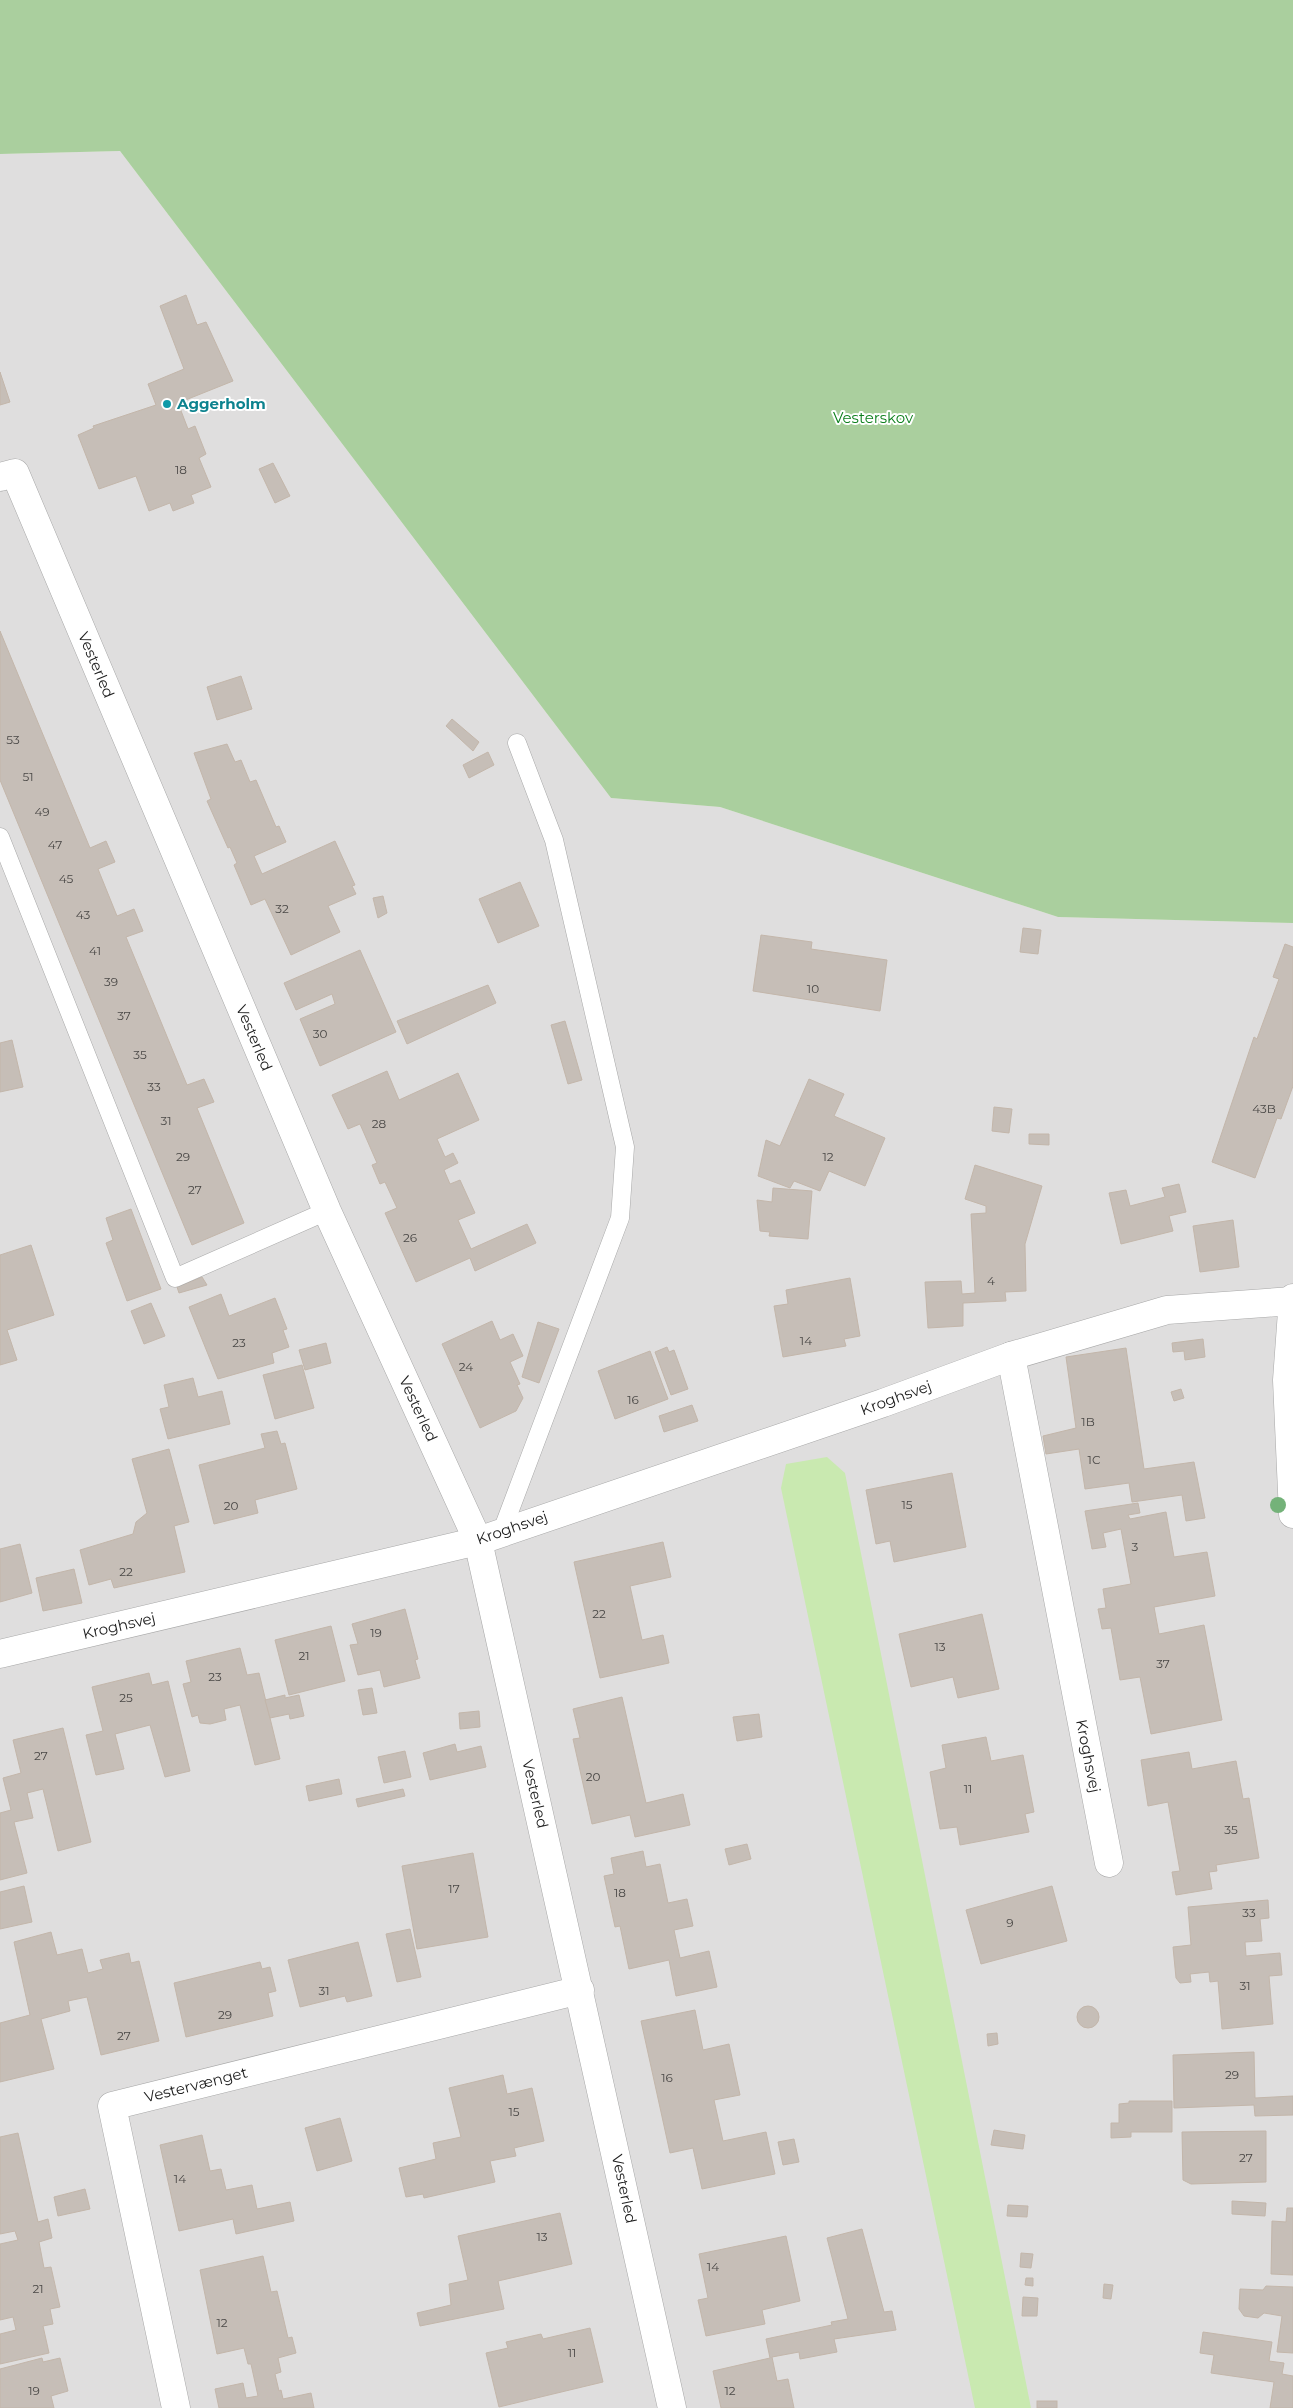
<svg xmlns="http://www.w3.org/2000/svg" width="1293" height="2408" font-family="Montserrat,sans-serif">
<style>
.residential{fill:#dfdede}
.grass{fill:#c9e9b0}
.forest{fill:#aacf9e}
.building{fill:#c6beb7;stroke:#c3b6aa}
.lines{fill:none;stroke-linecap:round;stroke-linejoin:round}
.service-casing{stroke:#a8a8a8;stroke-width:19}
.minor-casing{stroke:#a8a8a8;stroke-width:29}
.tertiary-casing{stroke:#a8a8a8;stroke-width:29}
.service{stroke:#fff;stroke-width:18}
.minor{stroke:#fff;stroke-width:28}
.tertiary{stroke:#fff;stroke-width:28}
.tree{fill:#74b279}
.culture-dot{fill:#0f9aa8;stroke:#fff;stroke-width:2}
.labels{text-anchor:middle;stroke-width:4;stroke-linejoin:round;paint-order:stroke}
.number-label{font-size:12px;fill:#4a4846}
.culture-label{font-size:15px;font-weight:bold;fill:#0d838f;stroke:#fff;text-anchor:start}
.park-label{font-size:15px;fill:#0e801e;stroke:#fff}
.street-label{font-size:15px;fill:#212121;stroke:#fff}
</style>
<rect width="100%" height="100%" fill="#f1efe8"/>
<!-- residential -->
<polygon class="residential" points="120,151 611,798 720,807 1058,917 1293,923 1293,2408 0,2408 0,154"/>
<!-- grass -->
<polygon class="grass" points="827,1457 845,1473 1031,2408 975,2408 781,1488 786,1464"/>
<!-- forest -->
<polygon class="forest" points="0,0 1293,0 1293,923 1058,917 720,807 611,798 120,151 0,154"/>
<!-- building -->
<g class="building">
<polygon points="186,295 197,325 206,322 233,381 178,403 188,429 195,426 206,454 199,458 211,487 191,495 194,503 173,511 170,503 149,511 136,476 99,489 78,435 94,428 93,426 156,405 148,384 184,369 160,306"/>
<polygon points="0,372 10,402 0,405"/>
<polygon points="273,463 290,496 275,503 259,469"/>
<polygon points="0,631 90,848 106,841 115,862 98,869 117,916 134,909 143,931 126,937 187,1085 204,1079 214,1102 197,1108 244,1223 192,1245 0,780"/>
<polygon points="241,676 252,709 217,720 207,687"/>
<polygon points="452,719 479,742 473,751 446,726"/>
<polygon points="227,744 235,762 241,760 250,782 256,780 276,827 279,826 286,842 254,856 262,874 335,841 355,885 352,886 356,894 328,906 340,932 291,955 265,899 251,905 234,865 237,863 230,847 228,848 207,801 211,799 194,753"/>
<polygon points="488,752 494,765 469,778 463,765"/>
<polygon points="520,882 539,926 498,943 479,899"/>
<polygon points="383,896 387,913 378,918 373,898"/>
<polygon points="1023,928 1041,930 1038,954 1020,952"/>
<polygon points="761,935 812,942 811,949 887,960 880,1011 753,991"/>
<polygon points="1285,944 1293,947 1293,1086 1281,1119 1277,1118 1255,1178 1212,1162 1254,1037 1257,1039 1279,979 1273,977"/>
<polygon points="360,950 396,1032 320,1066 300,1019 335,1004 332,994 296,1010 284,983"/>
<polygon points="488,985 496,1003 407,1044 397,1021"/>
<polygon points="565,1021 582,1080 568,1084 551,1025"/>
<polygon points="12,1040 23,1087 0,1092 0,1043"/>
<polygon points="387,1071 399,1100 458,1073 479,1120 437,1139 445,1157 453,1153 458,1163 444,1170 450,1184 460,1180 475,1213 458,1220 471,1249 527,1224 536,1243 475,1271 470,1258 416,1282 385,1213 397,1208 385,1182 380,1184 372,1165 377,1163 360,1124 348,1129 332,1095"/>
<polygon points="809,1079 844,1094 834,1116 885,1138 865,1186 829,1171 820,1191 794,1181 790,1188 758,1176 766,1140 780,1146"/>
<polygon points="994,1107 1012,1109 1009,1133 992,1131"/>
<polygon points="1029,1134 1049,1134 1049,1145 1029,1144"/>
<polygon points="975,1165 1042,1186 1025,1244 1026,1291 1005,1292 1006,1301 963,1303 963,1326 928,1328 925,1282 961,1281 962,1294 975,1293 971,1214 986,1213 986,1206 965,1199"/>
<polygon points="1179,1184 1186,1212 1169,1216 1173,1231 1121,1244 1109,1193 1126,1190 1130,1206 1165,1197 1162,1188"/>
<polygon points="773,1188 812,1191 808,1239 769,1236 770,1232 760,1231 757,1200 772,1202"/>
<polygon points="131,1209 161,1289 127,1301 106,1243 113,1240 106,1218"/>
<polygon points="1233,1220 1239,1267 1200,1272 1193,1226"/>
<polygon points="31,1245 54,1315 7,1330 17,1360 0,1365 0,1255"/>
<polygon points="202,1277 207,1285 179,1293 177,1287"/>
<polygon points="850,1278 860,1336 844,1339 846,1346 783,1357 774,1306 788,1304 786,1290"/>
<polygon points="221,1294 229,1316 275,1298 287,1329 283,1330 289,1347 272,1353 274,1363 218,1379 189,1307"/>
<polygon points="151,1303 165,1336 144,1344 131,1311"/>
<polygon points="492,1321 500,1340 513,1334 523,1356 510,1362 520,1384 517,1385 523,1398 516,1411 480,1428 442,1344"/>
<polygon points="538,1322 559,1329 539,1383 522,1377"/>
<polygon points="1203,1339 1205,1357 1185,1360 1184,1351 1173,1352 1172,1343"/>
<polygon points="326,1343 331,1363 305,1370 299,1350"/>
<polygon points="667,1347 669,1352 674,1350 688,1389 671,1395 655,1352"/>
<polygon points="1126,1348 1144,1469 1194,1462 1205,1518 1186,1521 1182,1495 1132,1502 1129,1483 1085,1489 1079,1449 1046,1454 1043,1436 1076,1428 1066,1357"/>
<polygon points="650,1351 668,1399 615,1419 598,1371"/>
<polygon points="302,1365 314,1408 275,1419 263,1375"/>
<polygon points="193,1378 198,1397 222,1391 230,1424 168,1439 160,1409 169,1407 164,1385"/>
<polygon points="1181,1389 1184,1398 1174,1401 1171,1392"/>
<polygon points="692,1405 698,1421 664,1432 659,1416"/>
<polygon points="277,1431 281,1444 285,1443 297,1489 255,1500 258,1513 214,1524 199,1465 265,1448 261,1434"/>
<polygon points="169,1449 189,1522 174,1526 185,1572 114,1588 111,1579 89,1585 80,1550 133,1534 136,1522 147,1513 132,1459"/>
<polygon points="952,1473 966,1547 894,1562 890,1541 876,1544 866,1490"/>
<polygon points="1138,1503 1140,1513 1128,1515 1130,1519 1166,1512 1174,1557 1207,1552 1215,1596 1154,1607 1159,1634 1204,1625 1222,1720 1151,1734 1140,1677 1120,1680 1111,1628 1102,1629 1098,1609 1106,1608 1103,1589 1131,1584 1121,1529 1103,1533 1106,1547 1092,1549 1085,1511"/>
<polygon points="663,1542 671,1577 630,1586 642,1640 663,1635 669,1663 600,1678 574,1562"/>
<polygon points="20,1544 32,1593 0,1602 0,1549"/>
<polygon points="74,1569 82,1603 43,1611 36,1578"/>
<polygon points="405,1609 418,1659 415,1660 420,1678 384,1687 380,1670 358,1675 350,1645 358,1644 352,1624"/>
<polygon points="982,1614 999,1689 958,1698 953,1677 911,1687 899,1634"/>
<polygon points="331,1626 345,1681 289,1695 275,1640"/>
<polygon points="240,1648 247,1675 259,1673 280,1759 255,1765 240,1705 224,1709 226,1720 210,1724 200,1723 198,1715 192,1717 183,1684 191,1682 186,1661"/>
<polygon points="149,1673 152,1685 168,1681 190,1771 165,1777 150,1725 115,1734 124,1769 96,1775 86,1735 103,1731 92,1687"/>
<polygon points="372,1688 377,1713 363,1715 358,1690"/>
<polygon points="285,1695 285,1698 299,1695 304,1716 290,1719 289,1714 270,1718 265,1700"/>
<polygon points="622,1697 646,1803 683,1794 690,1825 635,1837 630,1815 592,1824 573,1739 580,1738 573,1709"/>
<polygon points="479,1711 480,1727 460,1729 459,1713"/>
<polygon points="759,1714 762,1737 737,1741 733,1717"/>
<polygon points="63,1728 91,1842 58,1851 43,1789 27,1793 33,1818 14,1822 27,1873 0,1880 0,1813 11,1810 3,1778 21,1773 13,1740"/>
<polygon points="986,1737 991,1761 1023,1755 1034,1812 1025,1814 1029,1832 960,1845 957,1827 940,1829 930,1772 946,1768 942,1745"/>
<polygon points="455,1744 457,1752 481,1746 486,1767 430,1780 423,1753"/>
<polygon points="405,1751 411,1777 384,1783 378,1757"/>
<polygon points="1189,1752 1192,1769 1236,1761 1243,1799 1249,1798 1259,1858 1216,1865 1217,1871 1209,1872 1212,1889 1176,1895 1172,1872 1180,1871 1168,1802 1148,1806 1141,1760"/>
<polygon points="339,1779 342,1794 309,1801 306,1786"/>
<polygon points="403,1789 405,1796 358,1807 356,1799"/>
<polygon points="747,1844 751,1859 729,1865 725,1849"/>
<polygon points="643,1851 646,1867 660,1864 668,1903 687,1899 693,1926 674,1930 680,1958 709,1951 717,1987 676,1996 669,1960 629,1969 620,1926 615,1927 604,1876 614,1874 611,1858"/>
<polygon points="473,1853 488,1937 417,1949 402,1866"/>
<polygon points="24,1886 32,1922 0,1929 0,1892"/>
<polygon points="1052,1886 1067,1941 981,1964 966,1910"/>
<polygon points="1268,1900 1269,1918 1260,1919 1262,1941 1245,1942 1246,1956 1280,1953 1282,1975 1269,1976 1273,2024 1222,2029 1218,1981 1210,1982 1209,1972 1190,1974 1191,1982 1180,1983 1176,1978 1173,1947 1191,1945 1188,1907"/>
<polygon points="410,1929 421,1977 397,1982 386,1934"/>
<polygon points="51,1932 57,1955 82,1949 88,1973 103,1969 100,1960 129,1953 131,1963 139,1961 159,2041 101,2055 87,1997 68,2001 70,2011 41,2019 54,2069 0,2082 0,2023 30,2015 14,1942"/>
<polygon points="358,1942 372,1996 347,2002 345,1996 300,2007 288,1960"/>
<polygon points="260,1962 262,1969 270,1967 276,1991 268,1993 273,2016 186,2037 174,1983"/>
<circle cx="1088" cy="2017" r="11"/>
<polygon points="695,2010 703,2050 729,2044 740,2095 714,2100 723,2141 766,2132 775,2174 702,2189 693,2148 670,2153 641,2021"/>
<polygon points="997,2033 998,2044 988,2046 987,2034"/>
<polygon points="1254,2052 1255,2098 1293,2096 1293,2115 1255,2116 1254,2105 1174,2108 1173,2055"/>
<polygon points="503,2075 507,2094 532,2088 544,2141 514,2148 516,2156 490,2161 495,2182 424,2198 423,2194 406,2197 399,2168 436,2159 433,2143 461,2137 449,2088"/>
<polygon points="1129,2101 1172,2101 1172,2132 1131,2132 1131,2137 1111,2138 1111,2123 1119,2123 1119,2104 1129,2103"/>
<polygon points="340,2118 352,2161 317,2171 305,2128"/>
<polygon points="994,2130 1025,2135 1023,2149 991,2145"/>
<polygon points="1266,2131 1266,2182 1191,2184 1183,2180 1182,2132"/>
<polygon points="18,2133 38,2222 48,2219 52,2238 39,2242 44,2268 51,2267 60,2307 50,2309 53,2324 43,2326 49,2353 0,2364 0,2334 16,2330 13,2317 0,2320 0,2244 18,2240 15,2231 0,2234 0,2137"/>
<polygon points="202,2135 210,2171 221,2169 226,2190 252,2185 257,2209 290,2202 294,2221 236,2234 233,2219 179,2231 160,2145"/>
<polygon points="794,2139 799,2162 783,2165 778,2142"/>
<polygon points="85,2189 90,2209 58,2216 54,2197"/>
<polygon points="1232,2201 1266,2203 1265,2216 1232,2214"/>
<polygon points="1008,2205 1028,2206 1027,2217 1007,2216"/>
<polygon points="1287,2208 1293,2208 1293,2275 1271,2274 1272,2221 1286,2222"/>
<polygon points="560,2213 572,2264 498,2281 504,2309 420,2326 417,2313 451,2305 449,2284 468,2280 458,2236"/>
<polygon points="862,2229 884,2312 892,2311 896,2330 834,2339 837,2352 800,2359 799,2352 772,2357 777,2381 788,2379 794,2408 721,2408 713,2371 770,2358 766,2339 832,2325 831,2322 848,2319 827,2238"/>
<polygon points="786,2236 800,2301 762,2310 765,2324 706,2336 698,2300 708,2298 699,2254"/>
<polygon points="1021,2253 1033,2254 1031,2268 1020,2267"/>
<polygon points="263,2256 271,2292 277,2291 288,2338 292,2337 296,2353 278,2358 281,2372 275,2374 279,2391 281,2390 283,2399 311,2393 314,2408 219,2408 215,2389 243,2383 246,2398 258,2396 251,2364 248,2364 244,2348 217,2354 200,2270"/>
<polygon points="1026,2278 1033,2278 1033,2286 1025,2285"/>
<polygon points="1104,2284 1113,2285 1111,2299 1103,2298"/>
<polygon points="1266,2286 1293,2287 1293,2353 1277,2352 1282,2316 1264,2313 1258,2318 1244,2316 1239,2309 1240,2289 1263,2290"/>
<polygon points="1023,2297 1038,2298 1037,2316 1022,2316"/>
<polygon points="590,2328 603,2382 499,2407 486,2353 508,2348 506,2342 541,2334 543,2339"/>
<polygon points="1203,2332 1272,2342 1269,2361 1284,2363 1282,2374 1293,2376 1293,2408 1270,2408 1274,2382 1211,2373 1214,2355 1200,2353"/>
<polygon points="42,2358 43,2362 60,2358 68,2391 51,2396 54,2408 0,2408 0,2369"/>
<rect x="1037" y="2401" width="20" height="7"/>
</g>
<g class="lines">
<defs>
<g id="service">
<polyline points="0,837 175,1278 327,1211"/>
<polyline points="502,1531 620,1218 625,1147 554,840 517,743"/>
</g>
<g id="minor">
<polyline points="0,477 15,473 327,1211 478,1541 672,2408"/>
<polyline points="1011,1356 1109,1863"/>
<polyline points="0,1654 478,1541 883,1403 1011,1356 1167,1310 1293,1301"/>
<polyline points="176,2408 112,2106 580,1990"/>
</g>
<polyline id="tertiary" points="1293,1298 1287,1380 1293,1514"/>
</defs>
<!-- service casing -->
<use href="#service" class="service-casing"/>
<!-- minor casing -->
<use href="#minor" class="minor-casing"/>
<!-- tertiary casing -->
<use href="#tertiary" class="tertiary-casing"/>
<!-- service -->
<use href="#service" class="service"/>
<!-- minor -->
<use href="#minor" class="minor"/>
<!-- tertiary -->
<use href="#tertiary" class="tertiary"/>
</g>
<!-- trees -->
<circle class="tree" cx="1278" cy="1505" r="8"/>
<!-- markers -->
<circle class="culture-dot" cx="167" cy="404" r="5"/>
<g class="labels">
<!-- number labels -->
<g class="number-label">
<text x="181" y="474">18</text>
<text x="13" y="744">53</text>
<text x="28" y="781">51</text>
<text x="42" y="816">49</text>
<text x="55" y="849">47</text>
<text x="66" y="883">45</text>
<text x="282" y="913">32</text>
<text x="83" y="919">43</text>
<text x="95" y="955">41</text>
<text x="111" y="986">39</text>
<text x="813" y="993">10</text>
<text x="124" y="1020">37</text>
<text x="320" y="1038">30</text>
<text x="140" y="1059">35</text>
<text x="154" y="1091">33</text>
<text x="1264" y="1113">43B</text>
<text x="166" y="1125">31</text>
<text x="379" y="1128">28</text>
<text x="183" y="1161">29</text>
<text x="828" y="1161">12</text>
<text x="195" y="1194">27</text>
<text x="410" y="1242">26</text>
<text x="991" y="1285">4</text>
<text x="806" y="1345">14</text>
<text x="239" y="1347">23</text>
<text x="466" y="1371">24</text>
<text x="633" y="1404">16</text>
<text x="1088" y="1426">1B</text>
<text x="1094" y="1464">1C</text>
<text x="907" y="1509">15</text>
<text x="231" y="1510">20</text>
<text x="1135" y="1551">3</text>
<text x="126" y="1576">22</text>
<text x="599" y="1618">22</text>
<text x="376" y="1637">19</text>
<text x="940" y="1651">13</text>
<text x="304" y="1660">21</text>
<text x="1163" y="1668">37</text>
<text x="215" y="1681">23</text>
<text x="126" y="1702">25</text>
<text x="41" y="1760">27</text>
<text x="593" y="1781">20</text>
<text x="968" y="1793">11</text>
<text x="1231" y="1834">35</text>
<text x="454" y="1893">17</text>
<text x="620" y="1897">18</text>
<text x="1249" y="1917">33</text>
<text x="1010" y="1927">9</text>
<text x="1245" y="1990">31</text>
<text x="324" y="1995">31</text>
<text x="225" y="2019">29</text>
<text x="124" y="2040">27</text>
<text x="1232" y="2079">29</text>
<text x="667" y="2082">16</text>
<text x="514" y="2116">15</text>
<text x="1246" y="2162">27</text>
<text x="180" y="2183">14</text>
<text x="542" y="2241">13</text>
<text x="713" y="2271">14</text>
<text x="38" y="2293">21</text>
<text x="222" y="2327">12</text>
<text x="572" y="2357">11</text>
<text x="34" y="2395">19</text>
<text x="730" y="2395">12</text>
</g>
<!-- culture labels -->
<g class="culture-label">
<text x="177" y="409">Aggerholm</text>
</g>
<!-- park labels -->
<g class="park-label">
<text x="873" y="423">Vesterskov</text>
</g>
<!-- street labels -->
<g class="street-label">
<text transform="translate(96 665) rotate(67)" y="5">Vesterled</text>
<text transform="translate(254 1038) rotate(67)" y="5">Vesterled</text>
<text transform="translate(896 1398) rotate(-20)" y="5">Kroghsvej</text>
<text transform="translate(418 1409) rotate(65)" y="5">Vesterled</text>
<text transform="translate(512 1528) rotate(-19)" y="5">Kroghsvej</text>
<text transform="translate(119 1626) rotate(-13)" y="5">Kroghsvej</text>
<text transform="translate(1088 1756) rotate(79)" y="5">Kroghsvej</text>
<text transform="translate(535 1794) rotate(77)" y="5">Vesterled</text>
<text transform="translate(196 2085) rotate(-14)" y="5">Vestervænget</text>
<text transform="translate(624 2189) rotate(78)" y="5">Vesterled</text>
</g>
</g>
</svg>
